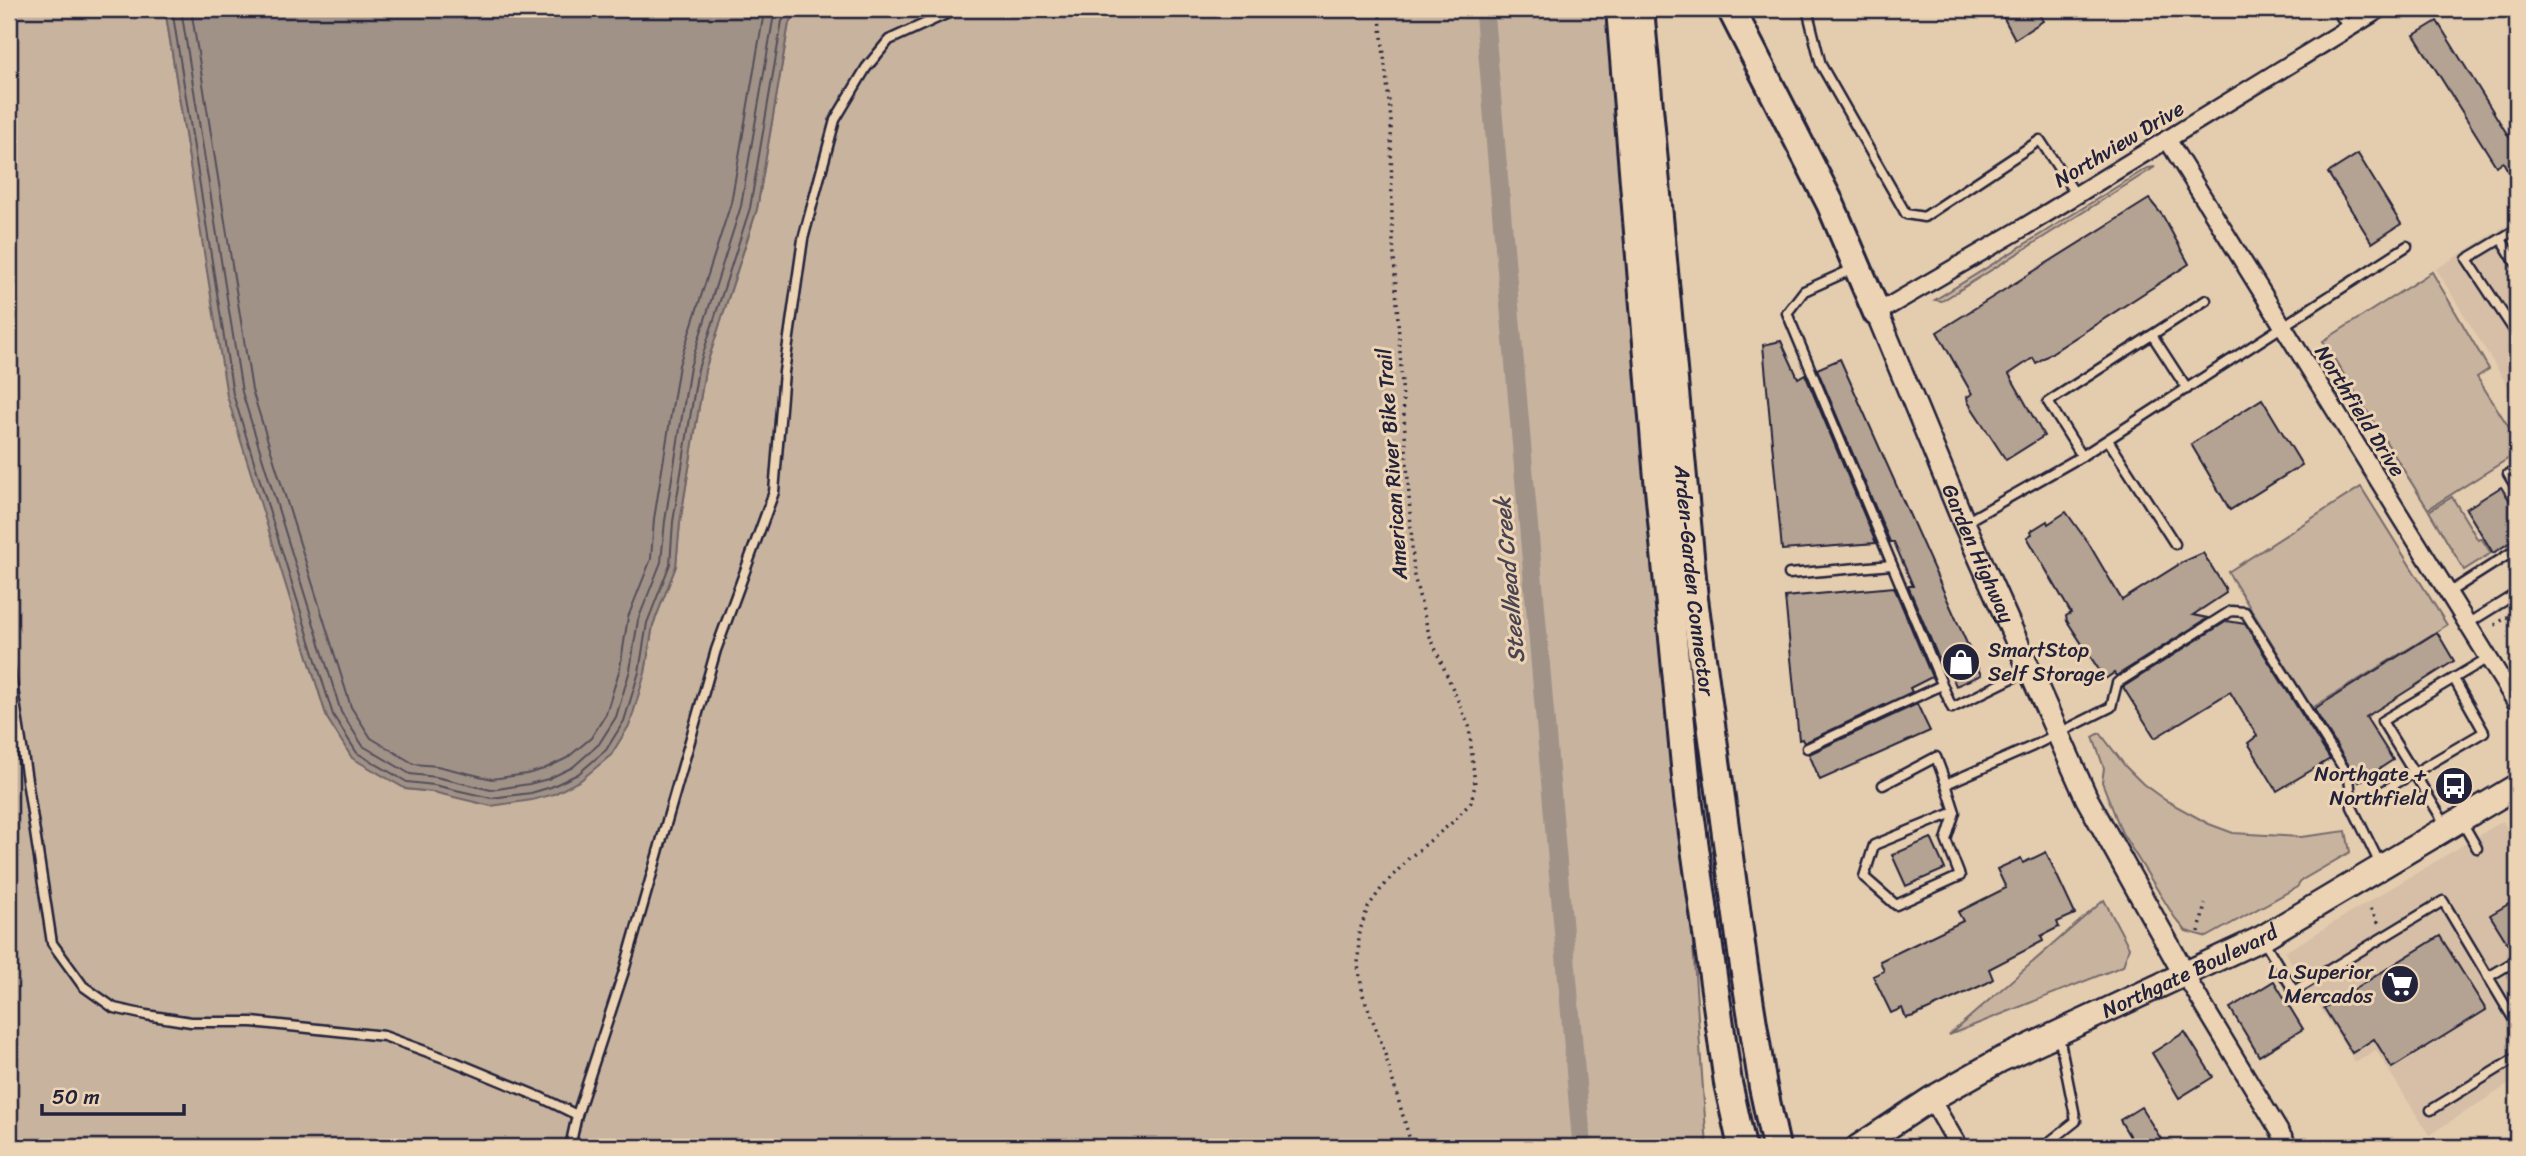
<svg xmlns="http://www.w3.org/2000/svg" width="2526" height="1156" font-family="Sriracha,sans-serif">
<style>
.built{fill:#d6bfa6}
.green{fill:#c8b39e;stroke:#756a6c;stroke-width:2}
.water{fill:#a19288;stroke:#6e6569;stroke-width:2}
.lines{fill:none;stroke-linecap:round;stroke-linejoin:round}
.shore{stroke:#554f5a;stroke-width:2}
.canal{stroke:#a19288;stroke-width:19}
.building{fill:#b4a292;stroke:#22223b;stroke-width:2}
.service-casing{stroke:#22223b;stroke-width:13}
.minor-casing{stroke:#22223b;stroke-width:21}
.tertiary-casing{stroke:#22223b;stroke-width:26}
.secondary-casing{stroke:#22223b;stroke-width:28}
.primary-casing{stroke:#22223b;stroke-width:32}
.path{stroke:#22223b;stroke-width:3.5;stroke-dasharray:2 5;stroke-linecap:butt}
.service{stroke:#ecd3b4;stroke-width:8}
.minor{stroke:#ecd3b4;stroke-width:16}
.tertiary{stroke:#ecd3b4;stroke-width:21}
.secondary{stroke:#ecd3b4;stroke-width:23}
.primary{stroke:#ecd3b4;stroke-width:26}
.labels{text-anchor:middle;stroke-width:6;stroke-linejoin:round;paint-order:stroke}
.street-label{font-size:21px;fill:#22223b;stroke:#ecd3b4}
.poi-label{font-size:21px;fill:#22223b;stroke:#ecd3b4;text-anchor:end}
.water-label{font-size:23px;font-style:italic;fill:#484452;stroke:#ecd3b4}
</style>
<rect width="100%" height="100%" fill="#e4ccaf"/>
<filter id="ink" filterUnits="userSpaceOnUse"><feTurbulence type="fractalNoise" baseFrequency=".0143" numOctaves="2"/><feDisplacementMap in="SourceGraphic" scale="14" xChannelSelector="R" yChannelSelector="G"/><feConvolveMatrix kernelMatrix="1 2 1 2 8 2 1 2 1" color-interpolation-filters="sRGB"/></filter>
<g filter="url(#ink)">
<!-- built -->
<g class="built">
<polygon points="2517,219 2517,401 2436,269"/>
<polygon points="2503,821 2517,844 2517,1079 2429,1135 2376,1050 2355,1062 2285,952"/>
</g>
<!-- green -->
<g class="green">
<polygon points="9,9 165,9 190,165 307,653 327,718 405,789 433,792 645,673 653,625 676,566 680,523 705,370 757,209 789,22 801,9 1628,9 1707,1147 9,1147"/>
<polygon points="2155,167 1942,301 1935,300 2147,168"/>
<polygon points="2432,272 2489,369 2477,377 2517,440 2517,453 2428,509 2323,341"/>
<polygon points="2361,487 2447,625 2312,708 2228,572"/>
<polygon points="2452,497 2478,540 2481,538 2491,553 2464,570 2429,511"/>
<polygon points="2100,733 2126,767 2143,784 2165,800 2209,824 2233,833 2301,837 2346,831 2350,852 2302,880 2297,887 2207,937 2186,931 2175,918 2122,833 2102,782 2104,768 2093,737"/>
<polygon points="2104,900 2129,947 2123,966 1949,1035"/>
</g>
<!-- water -->
<polygon class="water" points="165,9 801,9 789,23 757,209 705,370 680,523 676,566 653,625 645,673 630,724 611,755 581,780 554,794 532,800 491,806 433,792 406,789 352,758 327,718 227,396"/>
<g class="lines">
<!-- shore -->
<g class="shore">
<polyline points="172,9 233,394 333,715 357,753 407,782 434,785 491,798 531,793 551,787 578,774 606,750 624,721 639,672 647,623 670,564 673,522 698,369 750,208 782,21 792,9"/>
<polyline points="181,9 242,392 341,712 363,746 410,774 436,777 491,790 529,784 548,779 573,767 599,744 616,717 630,670 638,620 661,562 665,521 690,367 741,206 773,20 780,9"/>
<polyline points="191,9 252,390 351,707 371,738 414,764 437,766 492,779 527,774 544,769 567,758 591,738 606,714 620,668 628,617 651,559 654,519 679,365 731,203 763,18 767,9"/>
</g>
<!-- canal -->
<polyline class="canal" points="1484,9 1582,1147"/>
</g>
<!-- building -->
<g class="building">
<polygon points="1999,9 2036,9 2043,21 2015,39"/>
<polygon points="2437,21 2517,150 2517,186 2503,162 2496,166 2414,35"/>
<polygon points="2358,154 2401,224 2372,243 2328,173"/>
<polygon points="2149,199 2163,216 2189,264 2036,363 2033,358 2009,374 2044,436 2006,460 1968,402 1967,397 1972,394 1937,332"/>
<polygon points="1781,341 1798,378 1805,374 1876,543 1782,550 1763,345"/>
<polygon points="1840,359 1981,675 1956,686 1949,669 1944,671 1908,586 1913,586 1894,542 1890,542 1817,369"/>
<polygon points="2262,399 2302,465 2230,510 2191,444"/>
<polygon points="2501,487 2517,512 2517,538 2493,553 2466,509"/>
<polygon points="2066,512 2089,544 2122,600 2183,562 2203,553 2225,588 2226,593 2193,615 2208,618 2116,676 2114,673 2105,679 2067,621 2066,616 2071,613 2027,537 2032,534 2031,531 2047,521 2048,524"/>
<polygon points="1894,587 1932,677 1910,688 1912,692 1804,743 1802,739 1799,740 1785,597"/>
<polygon points="2227,621 2245,624 2330,759 2277,791 2248,743 2257,736 2230,692 2155,738 2123,687"/>
<polygon points="2437,632 2454,661 2366,717 2393,760 2359,782 2314,709"/>
<polygon points="1917,704 1930,731 1820,780 1809,754"/>
<polygon points="1931,838 1945,869 1906,886 1892,855"/>
<polygon points="2046,852 2075,914 2057,922 2059,927 2041,936 2043,941 1989,969 1993,979 1987,983 1914,1016 1906,1018 1902,1008 1891,1013 1873,976 1884,971 1880,961 1963,921 1958,912 2006,888 1997,869 2021,858 2023,863"/>
<polygon points="2517,899 2517,954 2514,954 2490,915"/>
<polygon points="2440,936 2486,1010 2392,1068 2374,1039 2352,1053 2324,1008"/>
<polygon points="2274,981 2303,1029 2259,1056 2230,1008"/>
<polygon points="2185,1032 2213,1077 2179,1098 2152,1053"/>
<polygon points="2141,1107 2166,1147 2136,1147 2120,1120"/>
</g>
<g class="lines">
<defs>
<g id="service">
<polyline points="1807,9 1821,65 1906,214 1924,217 2040,140 2076,195"/>
<polyline points="2336,9 2348,28"/>
<polyline points="2517,229 2467,259 2517,335"/>
<polyline points="2501,239 2517,265"/>
<polyline points="1855,268 1804,291 1787,313 1952,708 2027,671"/>
<polyline points="2152,335 2187,389"/>
<polyline points="2108,440 2175,544"/>
<polyline points="2082,456 2048,402 2206,300"/>
<polyline points="2508,474 2517,489"/>
<polyline points="1964,523 2082,456 2407,246"/>
<polyline points="1789,574 1892,565"/>
<polyline points="2448,593 2517,549"/>
<polyline points="2467,624 2517,593"/>
<polyline points="9,663 52,943 83,986 114,1008 146,1015 191,1022 252,1022 384,1036 455,1062 542,1098 577,1115 570,1147"/>
<polyline points="1807,748 1942,685"/>
<polyline points="1946,784 1955,812 1946,840 1960,876 1896,905 1864,877 1874,845 1955,812"/>
<polyline points="1883,785 1936,757 1946,784 2033,746 2111,707 2117,683 2231,611 2245,612 2349,777 2352,807 2380,864"/>
<polyline points="2378,794 2414,773 2382,721 2488,658"/>
<polyline points="2462,822 2477,848"/>
<polyline points="2445,824 2414,773 2484,732 2454,679"/>
<polyline points="2263,940 2294,991 2443,901 2517,1025"/>
<polyline points="2488,977 2517,960"/>
<polyline points="2431,1110 2517,1057"/>
<polyline points="577,1115 624,971 716,650 774,492 784,372 803,239 835,120 866,68 889,40 957,9"/>
<polyline points="2043,1147 2076,1121 2059,1036"/>
</g>
<g id="minor">
<polyline points="2167,139 2517,704"/>
<polyline points="1877,313 2016,232 2380,9"/>
<polyline points="2185,975 2289,1147"/>
<polyline points="1931,1099 1959,1147"/>
</g>
<g id="tertiary">
<path id="s1" d="M1877 313 1964 523 2087 799 2185 975"/>
</g>
<g id="secondary">
<path id="s2" d="M1858 1147 1931 1099 2000 1060 2262 938 2517 786"/>
</g>
<g id="primary">
<polyline points="1620,9 1657,467 1688,798 1728,1083 1742,1147"/>
<path id="s3" d="M1640 9 1694 599 1744 967 1763 1087 1776 1147"/>
<polyline points="1731,9 1830,203 1877,313"/>
</g>
</defs>
<!-- service casing -->
<use href="#service" class="service-casing"/>
<!-- minor casing -->
<use href="#minor" class="minor-casing"/>
<!-- tertiary casing -->
<use href="#tertiary" class="tertiary-casing"/>
<!-- secondary casing -->
<use href="#secondary" class="secondary-casing"/>
<!-- primary casing -->
<use href="#primary" class="primary-casing"/>
<!-- path -->
<g class="path">
<polyline points="1379,9 1391,120 1392,225 1414,576 1429,634 1469,726 1475,785 1471,802 1455,820 1408,859 1381,889 1368,907 1359,933 1358,966 1363,995 1383,1047 1412,1147"/>
<polyline points="2495,625 2507,617 2517,633"/>
<polyline points="2370,909 2380,925"/>
<polyline points="2199,932 2205,904"/>
</g>
<!-- service -->
<use href="#service" class="service"/>
<!-- minor -->
<use href="#minor" class="minor"/>
<!-- tertiary -->
<use href="#tertiary" class="tertiary"/>
<!-- secondary -->
<use href="#secondary" class="secondary"/>
<!-- primary -->
<use href="#primary" class="primary"/>
</g>
</g>
<!-- icons -->
<defs>
<symbol id="shop-disc" viewBox="-11 -11 22 22"><circle r="9.5" fill="#22223b" stroke="#ecd3b4"/><path d="M-5-2.5h2.3a2.7 3.5 0 0 1 5.4 0H5L5.5 6h-11ZM-1.5-2.5h3a1.5 2.3 0 0 0-3 0Z" fill="#fff"/></symbol>
<symbol id="bus-disc" viewBox="-11 -11 22 22"><circle r="9.5" fill="#22223b" stroke="#ecd3b4"/><path d="M-5-6H5V4H4V6H2V4H-2V6H-4V4H-5ZM-3.5-4V0h7V-4ZM-3.5 1.2v1.5H-2V1.2ZM2 1.2v1.5H3.5V1.2Z" fill="#fff"/></symbol>
<symbol id="supermarket-disc" viewBox="-11 -11 22 22"><circle r="9.5" fill="#22223b" stroke="#ecd3b4"/><path d="M-6-5.5h2.5l.6 2H6L4.5 2H-2.5L-4.4-4H-6ZM-1.5 3.2a1.3 1.3 0 1 0 .1 0ZM3 3.2a1.3 1.3 0 1 0 .1 0Z" fill="#fff"/></symbol>
</defs>
<g fill-rule="evenodd">
<use href="#shop-disc" x="1939" y="640" width="44" height="44"/>
<use href="#bus-disc" x="2432" y="764" width="44" height="44"/>
<use href="#supermarket-disc" x="2378" y="962" width="44" height="44"/>
</g>
<g class="labels">
<!-- street labels -->
<g class="street-label">
<text transform="translate(2119 144) rotate(-31)" y="7">Northview Drive</text>
<text transform="translate(2360 411) rotate(58)" y="7">Northfield Drive</text>
<text transform="translate(1392 464) rotate(-94)" y="7">American River Bike Trail</text>
<text dy="7" stroke="none"><textPath href="#s1" startOffset="261">Garden Highway</textPath></text>
<text dy="7" stroke="none"><textPath href="#s3" startOffset="574">Arden-Garden Connector</textPath></text>
<text dy="7" stroke="none"><textPath href="#s2" startOffset="376">Northgate Boulevard</textPath></text>
</g>
<!-- poi labels -->
<g class="poi-label">
<text x="1988" y="657" text-anchor="start">SmartStop<tspan x="1988" dy="24">Self Storage</tspan></text>
<text x="2427" y="781">Northgate +<tspan x="2427" dy="24">Northfield</tspan></text>
<text x="2373" y="979">La Superior<tspan x="2373" dy="24">Mercados</tspan></text>
</g>
<!-- water labels -->
<g class="water-label">
<text transform="translate(1509 580) rotate(-95)" y="8">Steelhead Creek</text>
</g>
</g>
<!-- margin -->
<rect width="2526" height="1156" fill="none" stroke="#ecd3b4" stroke-width="35"/>
<rect x="18" y="18" width="2491" height="1121" fill="none" stroke="#22223b" stroke-width="2.5" filter="url(#ink)"/>
<!-- scale -->
<path d="M42 1104v10h142v-10" fill="none" stroke="#22223b" stroke-width="3.5"/>
<text x="52" y="1104" font-size="21" fill="#22223b" stroke="#ecd3b4" stroke-width="5" paint-order="stroke">50 m</text>
</svg>
